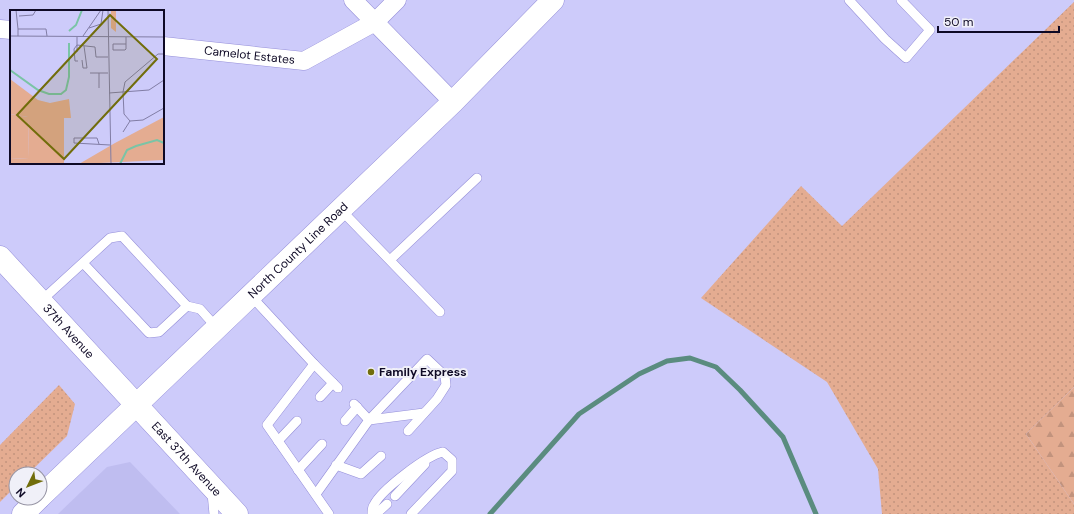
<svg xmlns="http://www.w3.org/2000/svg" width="1074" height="514" font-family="'DM Sans',sans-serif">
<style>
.built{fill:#bfbdf0}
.grass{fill:url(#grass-dots)}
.forest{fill:url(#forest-firs)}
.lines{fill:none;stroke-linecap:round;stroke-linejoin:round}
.stream{stroke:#5a8c7f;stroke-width:5}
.service-casing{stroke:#958fd9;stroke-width:10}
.minor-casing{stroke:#958fd9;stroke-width:19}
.secondary-casing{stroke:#958fd9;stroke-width:23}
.primary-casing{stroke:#958fd9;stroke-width:23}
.service{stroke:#fff;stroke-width:9}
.minor{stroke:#fff;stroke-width:18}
.secondary{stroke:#fff;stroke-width:22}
.primary{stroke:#fff;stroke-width:22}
.poi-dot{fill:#716d0b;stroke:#f0f0f8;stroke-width:1.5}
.labels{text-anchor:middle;stroke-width:4;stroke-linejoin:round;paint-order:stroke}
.street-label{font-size:12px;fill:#0e0925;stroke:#f0f0f8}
.poi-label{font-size:12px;font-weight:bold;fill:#0e0925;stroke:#f0f0f8;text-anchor:start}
.inset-river{fill:none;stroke:#7ac4a6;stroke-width:2}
.inset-road{fill:none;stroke:#817da5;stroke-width:1}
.view{fill:#716d0b;fill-opacity:0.15;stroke:#716d0b;stroke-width:2}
.inset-edge{fill:none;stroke:#0e0925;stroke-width:2}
</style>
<defs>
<pattern id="grass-dots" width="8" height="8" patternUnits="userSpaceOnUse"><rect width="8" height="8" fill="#e4ac91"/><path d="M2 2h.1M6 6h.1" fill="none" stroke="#c2937d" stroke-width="1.8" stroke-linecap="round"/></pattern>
<pattern id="forest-firs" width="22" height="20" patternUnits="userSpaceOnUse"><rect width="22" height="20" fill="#e4ac91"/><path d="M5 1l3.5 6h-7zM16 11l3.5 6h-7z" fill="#c2937d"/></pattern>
</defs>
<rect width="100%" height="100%" fill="#cdcbfa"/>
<!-- built -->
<polygon class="built" points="130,462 180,514 58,514 107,467"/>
<!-- grass -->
<g class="grass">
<polygon points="1074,2 1074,387 1026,434 1074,504 1074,514 882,514 878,469 827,382 701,298 801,186 842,226"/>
<polygon points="59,385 75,404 67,436 28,474 16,474 16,486 0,502 0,445"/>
</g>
<!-- forest -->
<polygon class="forest" points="1074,387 1074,504 1026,434"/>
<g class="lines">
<!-- stream -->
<polyline class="stream" points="490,514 579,414 639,374 667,361 690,358 716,367 740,390 783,437 816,514"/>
<defs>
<g id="service">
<polyline points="849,0 885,39 906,58 930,30 901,0"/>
<polyline points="341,210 440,312"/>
<polyline points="390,260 477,178"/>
<polyline points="251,296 314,364 267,425 329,514"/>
<polyline points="41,301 110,238 122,236 187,306 159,332 149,333 83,263"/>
<polyline points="187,306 200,309 217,328"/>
<polyline points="314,364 338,388"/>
<polyline points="320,397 333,383"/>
<polyline points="354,404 369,420"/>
<polyline points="369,420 424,413"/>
<polyline points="345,421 357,407"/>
<polyline points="278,441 297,421"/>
<polyline points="336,465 361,474 381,456"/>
<polyline points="298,470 322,444"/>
<polyline points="212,493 214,514"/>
<polyline points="316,494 369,420 427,359 445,376 446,385 437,399 408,431"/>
<polyline points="395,496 425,464"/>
<path d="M372 514C372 511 372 507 374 505 381 490 427 455 443 452L452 460V471L411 514"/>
<polyline points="376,514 387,504"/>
</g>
<g id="minor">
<polyline points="353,0 453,102"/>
<polyline points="0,29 11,30"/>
<path id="s1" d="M163 46 304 61 375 22 397 0"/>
</g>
<g id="secondary">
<path id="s2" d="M40 497 453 102 553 0"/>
<polyline points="23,514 39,498"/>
</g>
<g id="primary">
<path id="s3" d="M0 257 237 514"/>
</g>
</defs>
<!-- service casing -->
<use href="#service" class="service-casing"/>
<!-- minor casing -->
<use href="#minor" class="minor-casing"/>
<!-- secondary casing -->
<use href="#secondary" class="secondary-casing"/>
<!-- primary casing -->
<use href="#primary" class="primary-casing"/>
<!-- service -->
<use href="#service" class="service"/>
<!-- minor -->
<use href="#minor" class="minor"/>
<!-- secondary -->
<use href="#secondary" class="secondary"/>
<!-- primary -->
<use href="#primary" class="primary"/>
</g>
<!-- markers -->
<circle class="poi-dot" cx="371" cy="372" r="4"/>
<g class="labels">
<!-- street labels -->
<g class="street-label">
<text dy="4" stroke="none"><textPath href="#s1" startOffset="87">Camelot Estates</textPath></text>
<text dy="4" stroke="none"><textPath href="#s2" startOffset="357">North County Line Road</textPath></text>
<text dy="4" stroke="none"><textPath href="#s3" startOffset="101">37th Avenue</textPath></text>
<text dy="4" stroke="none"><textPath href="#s3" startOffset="275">East 37th Avenue</textPath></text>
</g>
<!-- poi labels -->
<g class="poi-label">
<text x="379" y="376">Family Express</text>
</g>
</g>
<!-- overview -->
<g transform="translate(10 10)">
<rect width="154" height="154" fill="#cdcbfa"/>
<path d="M101 0H106V22L101 18ZM0 69 28 90 40 93 59 89 61 108H54V154H0V149L19 148 18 107 0 104Z" fill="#e4ac91"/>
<path d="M0 104 18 107 19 148 0 149ZM154 107V150L69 154 105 133Z" fill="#e4ac91"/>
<path class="inset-river" d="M59 21 66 15 72 0M0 60 28 80 39 84H51L56 80 59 67V33M110 154 117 140 126 136 147 130 154 133"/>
<path class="inset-road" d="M6 0 8 19M98 0 101 154M9 6 23 5 26 0M79 18 91 14 93 0M0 26 154 27M8 26V19H36L37 26M73 26 91 0M67 27V42M116 34H103V40H115L116 39V27M67 35 85 37 86 47H98M67 35 64 39 65 51H68M154 44H148L115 72 113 82 114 104 120 111 133 110 154 98M72 50 73 58H77L74 36M80 63H98M89 63V78M99 83 139 80 154 70M113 122 120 111M89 134 87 128H64V133L100 135"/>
<path class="view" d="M100 5 147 49 54 149 7 105Z"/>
<rect width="154" height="154" class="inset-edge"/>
</g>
<!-- north arrow -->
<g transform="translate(28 486) rotate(227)"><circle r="19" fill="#f0f0f8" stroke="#9694a4"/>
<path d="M0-3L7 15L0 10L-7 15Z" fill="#716d0b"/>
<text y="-6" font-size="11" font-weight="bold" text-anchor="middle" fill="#0e0925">N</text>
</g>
<!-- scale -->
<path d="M938 26v6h121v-6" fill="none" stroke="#0e0925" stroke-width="2"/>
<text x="944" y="26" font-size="12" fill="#0e0925" stroke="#f0f0f8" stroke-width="3" paint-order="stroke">50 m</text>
</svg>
